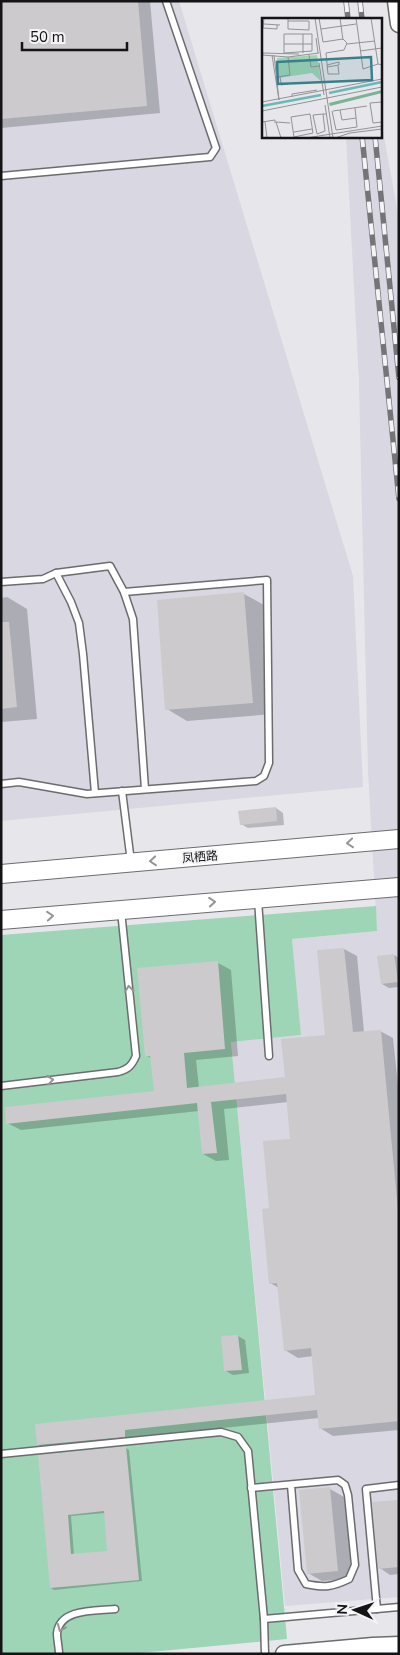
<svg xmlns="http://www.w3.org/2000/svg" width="400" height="1655" font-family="'Nunito Sans','Noto Sans SC',sans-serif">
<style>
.built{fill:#d8d7e2}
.green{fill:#9dd5b6}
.shadow{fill:#0003;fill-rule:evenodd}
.building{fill:#cccacd;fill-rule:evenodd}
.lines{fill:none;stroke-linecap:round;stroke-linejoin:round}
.service-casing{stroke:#6c6c6f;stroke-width:9}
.tertiary-casing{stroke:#6c6c6f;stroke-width:19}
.secondary-casing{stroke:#6c6c6f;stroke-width:20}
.service{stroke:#fff;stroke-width:6}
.tertiary{stroke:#fff;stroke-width:16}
.secondary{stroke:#fff;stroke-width:18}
.rail-casing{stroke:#757477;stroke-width:5.5}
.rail{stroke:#f4f4f8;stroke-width:4;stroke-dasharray:11;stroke-linecap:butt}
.oneway{stroke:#959596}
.labels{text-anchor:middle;stroke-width:4;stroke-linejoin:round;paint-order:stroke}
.street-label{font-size:12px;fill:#141315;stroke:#f4f4f8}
.inset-river{fill:none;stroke:#6ab9ba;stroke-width:2.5}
.inset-road{fill:none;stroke:#939295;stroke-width:1}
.view{fill:#3a808b;fill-opacity:0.15;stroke:#3a808b;stroke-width:2.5}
.inset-edge{fill:none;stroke:#141315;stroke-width:2.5}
</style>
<rect width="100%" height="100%" fill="#e7e6eb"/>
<!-- built -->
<g class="built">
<polygon points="1,1 179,1 353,576 363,787 1,821"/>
<polygon points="381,132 383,132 399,219 399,1597 285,1606 231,1042 301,1035 292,939 377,931 368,771 359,382 346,136 381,136"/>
</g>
<!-- green -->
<polygon class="green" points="376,906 377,931 292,939 301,1035 231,1042 287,1639 129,1654 1,1654 1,935"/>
<!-- shadow -->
<g class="shadow">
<polygon points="1,1 150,1 160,113 1,128"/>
<polygon points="244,594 264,605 273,714 187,721 167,709"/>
<polygon points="7,597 27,609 37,719 1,722 1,598"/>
<polygon points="276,808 283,813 284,825 248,828 241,824"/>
<polygon points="344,949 357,956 364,1032 380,1031 393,1038 399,1095 399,1430 333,1436 320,1428 319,1418 137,1437 138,1443 51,1452 38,1445 317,1396 313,1356 298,1358 285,1350 279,1288 270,1283 292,1140 288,1102 224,1109 229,1160 216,1161 203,1154 199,1111 21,1130 7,1123 155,1093 152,1059 146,1055 218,963 231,970 238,1056 196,1060 199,1088 286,1078 327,1036"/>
<polygon points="394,955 399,958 399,987 389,988 382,984"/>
<polygon points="238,1336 245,1340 249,1373 233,1375 226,1371"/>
<path d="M126 1448 129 1450 142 1581 54 1590 51 1588 39 1456ZM105 1513 109 1552 74 1555 71 1516Z"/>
<polygon points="330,1489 344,1497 352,1579 322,1581 308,1573 300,1492"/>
<polygon points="398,1501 399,1574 390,1575 380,1568"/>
</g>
<!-- building -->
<g class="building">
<polygon points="1,1 138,1 147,106 1,119"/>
<polygon points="244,592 253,703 165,710 157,600"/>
<polygon points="1,622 9,622 17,707 1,709"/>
<polygon points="276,807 277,821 240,825 238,811"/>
<polygon points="344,948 353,1032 381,1030 399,1221 399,1421 319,1429 317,1410 125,1430 125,1437 37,1445 35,1424 315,1395 311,1348 284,1351 277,1283 269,1284 262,1209 269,1208 263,1141 290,1139 286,1094 211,1102 217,1153 202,1154 197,1103 6,1124 5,1107 154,1091 150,1056 145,1056 137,968 218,961 225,1049 184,1053 187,1088 285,1077 281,1039 325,1035 317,950"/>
<polygon points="394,954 398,982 381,984 377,956"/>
<polygon points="238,1335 242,1370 224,1371 221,1336"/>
<path d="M126 1446 139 1580 50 1588 38 1455ZM104 1511 107 1551 71 1554 68 1515Z"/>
<polygon points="330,1487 338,1571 307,1574 299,1490"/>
<polygon points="398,1500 399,1567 378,1569 372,1502"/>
</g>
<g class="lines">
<defs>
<g id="service">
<polyline points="1,176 210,157 216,148 166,1"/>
<polyline points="1,582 43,579 56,573"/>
<polyline points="1,784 19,782 87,794 256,781 264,776 269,763 267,580 124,592"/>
<polyline points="122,791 131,862"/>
<polyline points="95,793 83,654 79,623 71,602 56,573 110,566 124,592 133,619 145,789"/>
<polyline points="258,900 269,1056"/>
<path d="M1 1086 118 1072C129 1069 132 1065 136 1056L121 911"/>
<polyline points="1,1454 221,1432 238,1437 248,1451 264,1619 265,1654"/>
<path d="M251 1488 338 1480 345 1485 348 1495 355 1565 349 1579C332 1587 325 1588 306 1584L298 1570 291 1485"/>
<polyline points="377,1609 366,1489 399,1485"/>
<polyline points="264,1619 399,1607"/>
<path d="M59 1654C59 1647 57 1640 57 1633 60 1608 96 1611 115 1609"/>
</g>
<g id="tertiary">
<polyline points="396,1 399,24"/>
<polyline points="284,1654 373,1646 399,1645"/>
</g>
<g id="secondary">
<polyline points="1,874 399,839"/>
<polyline points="1,920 399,887"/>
</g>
</defs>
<!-- service casing -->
<use href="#service" class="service-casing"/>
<!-- tertiary casing -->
<use href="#tertiary" class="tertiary-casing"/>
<!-- secondary casing -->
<use href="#secondary" class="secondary-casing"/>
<!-- service -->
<use href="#service" class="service"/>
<!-- tertiary -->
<use href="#tertiary" class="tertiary"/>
<!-- secondary -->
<use href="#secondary" class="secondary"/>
<defs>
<g id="rail">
<polyline points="346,1 348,19"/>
<polyline points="360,1 362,19"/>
<polyline points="362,136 399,499"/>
<polyline points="375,136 399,378"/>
</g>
</defs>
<!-- rail casing -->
<use href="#rail" class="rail-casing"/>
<!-- rail -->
<use href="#rail" class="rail"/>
</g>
<!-- one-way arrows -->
<defs><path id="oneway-chevron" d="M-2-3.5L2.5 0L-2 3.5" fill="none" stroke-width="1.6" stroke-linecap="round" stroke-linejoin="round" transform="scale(1.25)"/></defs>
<g class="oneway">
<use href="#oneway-chevron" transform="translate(350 843) rotate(175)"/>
<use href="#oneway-chevron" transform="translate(153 861) rotate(175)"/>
<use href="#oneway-chevron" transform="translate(212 902) rotate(-5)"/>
<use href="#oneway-chevron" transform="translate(50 916) rotate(-5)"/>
<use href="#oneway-chevron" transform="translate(129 989) rotate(-96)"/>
<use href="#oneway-chevron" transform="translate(50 1080) rotate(-6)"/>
<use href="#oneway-chevron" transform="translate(61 1628) rotate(113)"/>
</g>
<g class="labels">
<!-- street labels -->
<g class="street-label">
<text transform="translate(200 857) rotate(-5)" y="4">凤栖路</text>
</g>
</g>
<!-- overview -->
<g transform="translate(262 18)">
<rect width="120" height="120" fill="#e7e6eb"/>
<path d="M55 37 59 63 50 55 17 60 15 40Z" fill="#9dd5b6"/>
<path d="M120 72V75L68 88 67 85Z" fill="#79b494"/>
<path class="inset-river" d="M67 75 120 64M0 88 59 77"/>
<path class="inset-road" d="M2 0 1 10 15 11V7M53 0 71 120M57 0 61 24 81 21 85 25 82 32 64 35 66 56H77L76 48M78 0 81 22M94 0 101 51 116 46M109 0 116 46 120 47M26 3H47V12L26 11V0M2 6 18 7M59 11 94 6M0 12V35M22 16H50V33L22 35ZM54 20 56 35M22 26H50M85 26 113 23M98 33 120 30M0 35 37 36M41 35V16M0 37 26 39 57 35M10 37 17 82M12 37 17 82M47 37 49 49 57 48M57 45 62 77M65 49 77 47V44L65 47M16 59 28 57 26 39M18 59 19 65V67L26 66 19 65M30 79V76L55 72M0 84 120 61M120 84 108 85 111 105 120 104M63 87 68 120M78 92 80 102 94 100M0 93 120 69M70 93 74 112 95 109 93 90M71 93 105 88M48 96 51 115 32 119 29 99ZM61 96 63 113 55 116 51 97 61 96H64M0 104 13 102V105M3 104 5 120M32 114 50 111M88 115 120 111M19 120 14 104 28 105M44 120 120 108M73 120 88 115"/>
<path class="view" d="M109 39 110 62 16 66 15 44Z"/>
<rect width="120" height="120" class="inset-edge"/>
</g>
<!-- border -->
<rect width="400" height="1655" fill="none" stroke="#141315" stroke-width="5"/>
<!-- north arrow -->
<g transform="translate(355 1610) rotate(273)" stroke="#f4f4f8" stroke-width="4" paint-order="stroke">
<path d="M0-4L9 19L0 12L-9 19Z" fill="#141315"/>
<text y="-8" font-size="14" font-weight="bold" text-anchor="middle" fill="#141315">N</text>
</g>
<!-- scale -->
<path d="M22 42v8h105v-8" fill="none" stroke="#141315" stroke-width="2.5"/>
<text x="30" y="42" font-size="15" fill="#141315" stroke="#f4f4f8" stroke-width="4" paint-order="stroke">50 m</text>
</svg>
